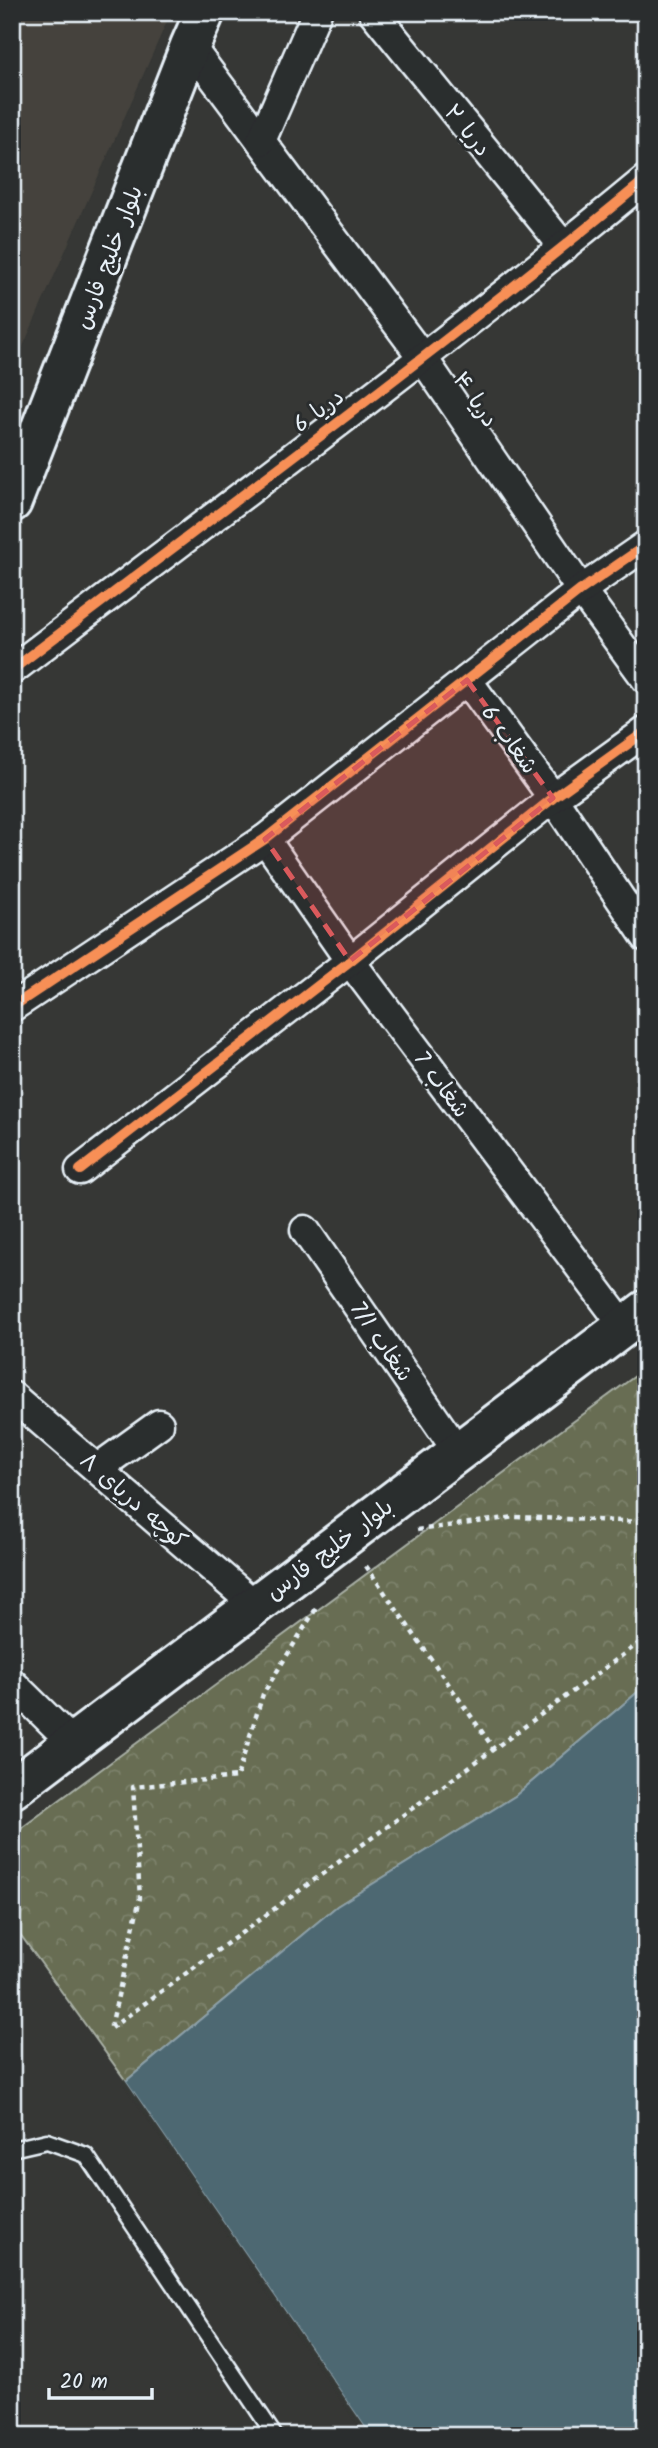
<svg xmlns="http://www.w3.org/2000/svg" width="658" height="2448" font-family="Kalam,'Playpen Sans Arabic',sans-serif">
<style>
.built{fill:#45433d}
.park{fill:url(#park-crowns);stroke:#a8afa5;stroke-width:2}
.water{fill:#4d6872;stroke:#8b9fa8;stroke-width:2}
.pier{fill:#363735}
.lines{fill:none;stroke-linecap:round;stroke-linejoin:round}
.service-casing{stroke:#e8f1f8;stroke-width:19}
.minor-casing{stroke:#e8f1f8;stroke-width:33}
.primary-casing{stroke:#e8f1f8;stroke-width:44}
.path{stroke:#e8f1f8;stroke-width:4.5;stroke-dasharray:5 5;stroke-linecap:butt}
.service{stroke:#2a2d2e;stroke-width:14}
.minor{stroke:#2a2d2e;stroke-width:28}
.primary{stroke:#2a2d2e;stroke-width:38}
.cycleway-casing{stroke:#2a2d2e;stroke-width:15}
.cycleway{stroke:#f78f57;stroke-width:10}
.marked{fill:#da5a5c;fill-opacity:0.2;stroke:#da5a5c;stroke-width:5;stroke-dasharray:14 9;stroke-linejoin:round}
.labels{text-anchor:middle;stroke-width:6;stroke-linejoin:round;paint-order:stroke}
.street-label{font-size:23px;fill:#e8f1f8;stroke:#2a2d2e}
</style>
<defs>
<pattern id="park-crowns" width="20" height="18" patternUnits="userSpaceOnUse" patternTransform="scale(1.75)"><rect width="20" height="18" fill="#676d52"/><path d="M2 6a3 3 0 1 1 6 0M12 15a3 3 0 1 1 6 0" fill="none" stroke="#7d826c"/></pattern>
</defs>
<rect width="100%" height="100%" fill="#363735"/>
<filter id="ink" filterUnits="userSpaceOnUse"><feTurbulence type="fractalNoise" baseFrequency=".0143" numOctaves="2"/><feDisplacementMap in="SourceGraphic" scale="14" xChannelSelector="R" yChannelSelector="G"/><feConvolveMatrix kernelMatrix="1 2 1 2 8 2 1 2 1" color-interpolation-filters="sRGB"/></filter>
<g filter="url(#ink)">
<!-- built -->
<polygon class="built" points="12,12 171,12 12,371"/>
<!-- park -->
<polygon class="park" points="646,1368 646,1685 515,1796 337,1906 126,2081 12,1923 12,1835"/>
<!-- water -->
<polygon class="water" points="646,1685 646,2436 371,2436 126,2081 337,1906 515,1796"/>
<!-- pier -->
<polygon class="pier" points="124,2078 126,2081 371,2436 366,2436 123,2083"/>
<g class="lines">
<defs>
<polyline id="service" points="12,2149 47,2141 86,2155 275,2436"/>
<g id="minor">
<polyline points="373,12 564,247"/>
<polyline points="190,46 422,357 581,590 646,679"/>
<polyline points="261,141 317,12"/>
<path d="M12 670C224 508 440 350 646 179"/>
<polyline points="467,680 553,798 646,937"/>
<polyline points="265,839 350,961 624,1326"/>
<polyline points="12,1007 265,839 581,590 646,545"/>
<polyline points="80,1170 350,961 553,798 646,731"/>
<polyline points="305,1230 458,1452"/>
<polyline points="12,1396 255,1605"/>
<polyline points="98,1468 159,1424"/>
<polyline points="12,1683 72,1742"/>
</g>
<g id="primary">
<polyline points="12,502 190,46 205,12"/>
<polyline points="12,1789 646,1310"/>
</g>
</defs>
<!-- service casing -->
<use href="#service" class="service-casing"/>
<!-- minor casing -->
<use href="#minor" class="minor-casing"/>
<!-- primary casing -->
<use href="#primary" class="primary-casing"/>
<!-- path -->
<g class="path">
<polyline points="417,1530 515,1517 646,1522"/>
<polyline points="366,1566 494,1749"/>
<polyline points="111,2027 140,1898 133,1787 237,1777 263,1694 317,1607"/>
<polyline points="111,2028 646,1638"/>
</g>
<!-- service -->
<use href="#service" class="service"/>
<!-- minor -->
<use href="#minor" class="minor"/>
<!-- primary -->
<use href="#primary" class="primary"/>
<defs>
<g id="cycleway">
<path d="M12 670C224 508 440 350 646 179"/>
<polyline points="12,1007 265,839 581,590 646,545"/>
<polyline points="80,1170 350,961 553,798 646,731"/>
</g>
</defs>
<!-- cycleway casing -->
<use href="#cycleway" class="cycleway-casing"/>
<!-- cycleway -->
<use href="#cycleway" class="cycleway"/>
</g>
</g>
<!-- marked area -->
<path class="marked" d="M467 680 553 798 350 961 265 839Z"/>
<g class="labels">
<!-- street labels -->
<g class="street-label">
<text transform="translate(468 130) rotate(51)" y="8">دریا ۲</text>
<text transform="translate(108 257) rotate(-69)" y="8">بلوار خلیج‌ فارس</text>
<text transform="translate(476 399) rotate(56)" y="8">دریا ۴</text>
<text transform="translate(318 410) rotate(-37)" y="8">دریا 6</text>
<text transform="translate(510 739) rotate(54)" y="8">شغاب 6</text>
<text transform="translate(442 1084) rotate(53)" y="8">شغاب 7</text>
<text transform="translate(382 1341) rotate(55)" y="8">شغاب 7/1</text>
<text transform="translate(134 1500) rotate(41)" y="8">کوچه دریای ۸</text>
<text transform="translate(329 1549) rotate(-37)" y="8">بلوار خلیج ‌فارس</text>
</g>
</g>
<!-- margin -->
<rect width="658" height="2448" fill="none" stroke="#2a2d2e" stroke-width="42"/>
<rect x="21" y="21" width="616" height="2406" fill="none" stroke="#e8f1f8" stroke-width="2.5" filter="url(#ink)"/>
<!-- scale -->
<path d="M49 2388v10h103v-10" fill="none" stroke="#e8f1f8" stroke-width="3.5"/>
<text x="60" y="2388" font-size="21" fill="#e8f1f8" stroke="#2a2d2e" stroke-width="5" paint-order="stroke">20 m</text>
</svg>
